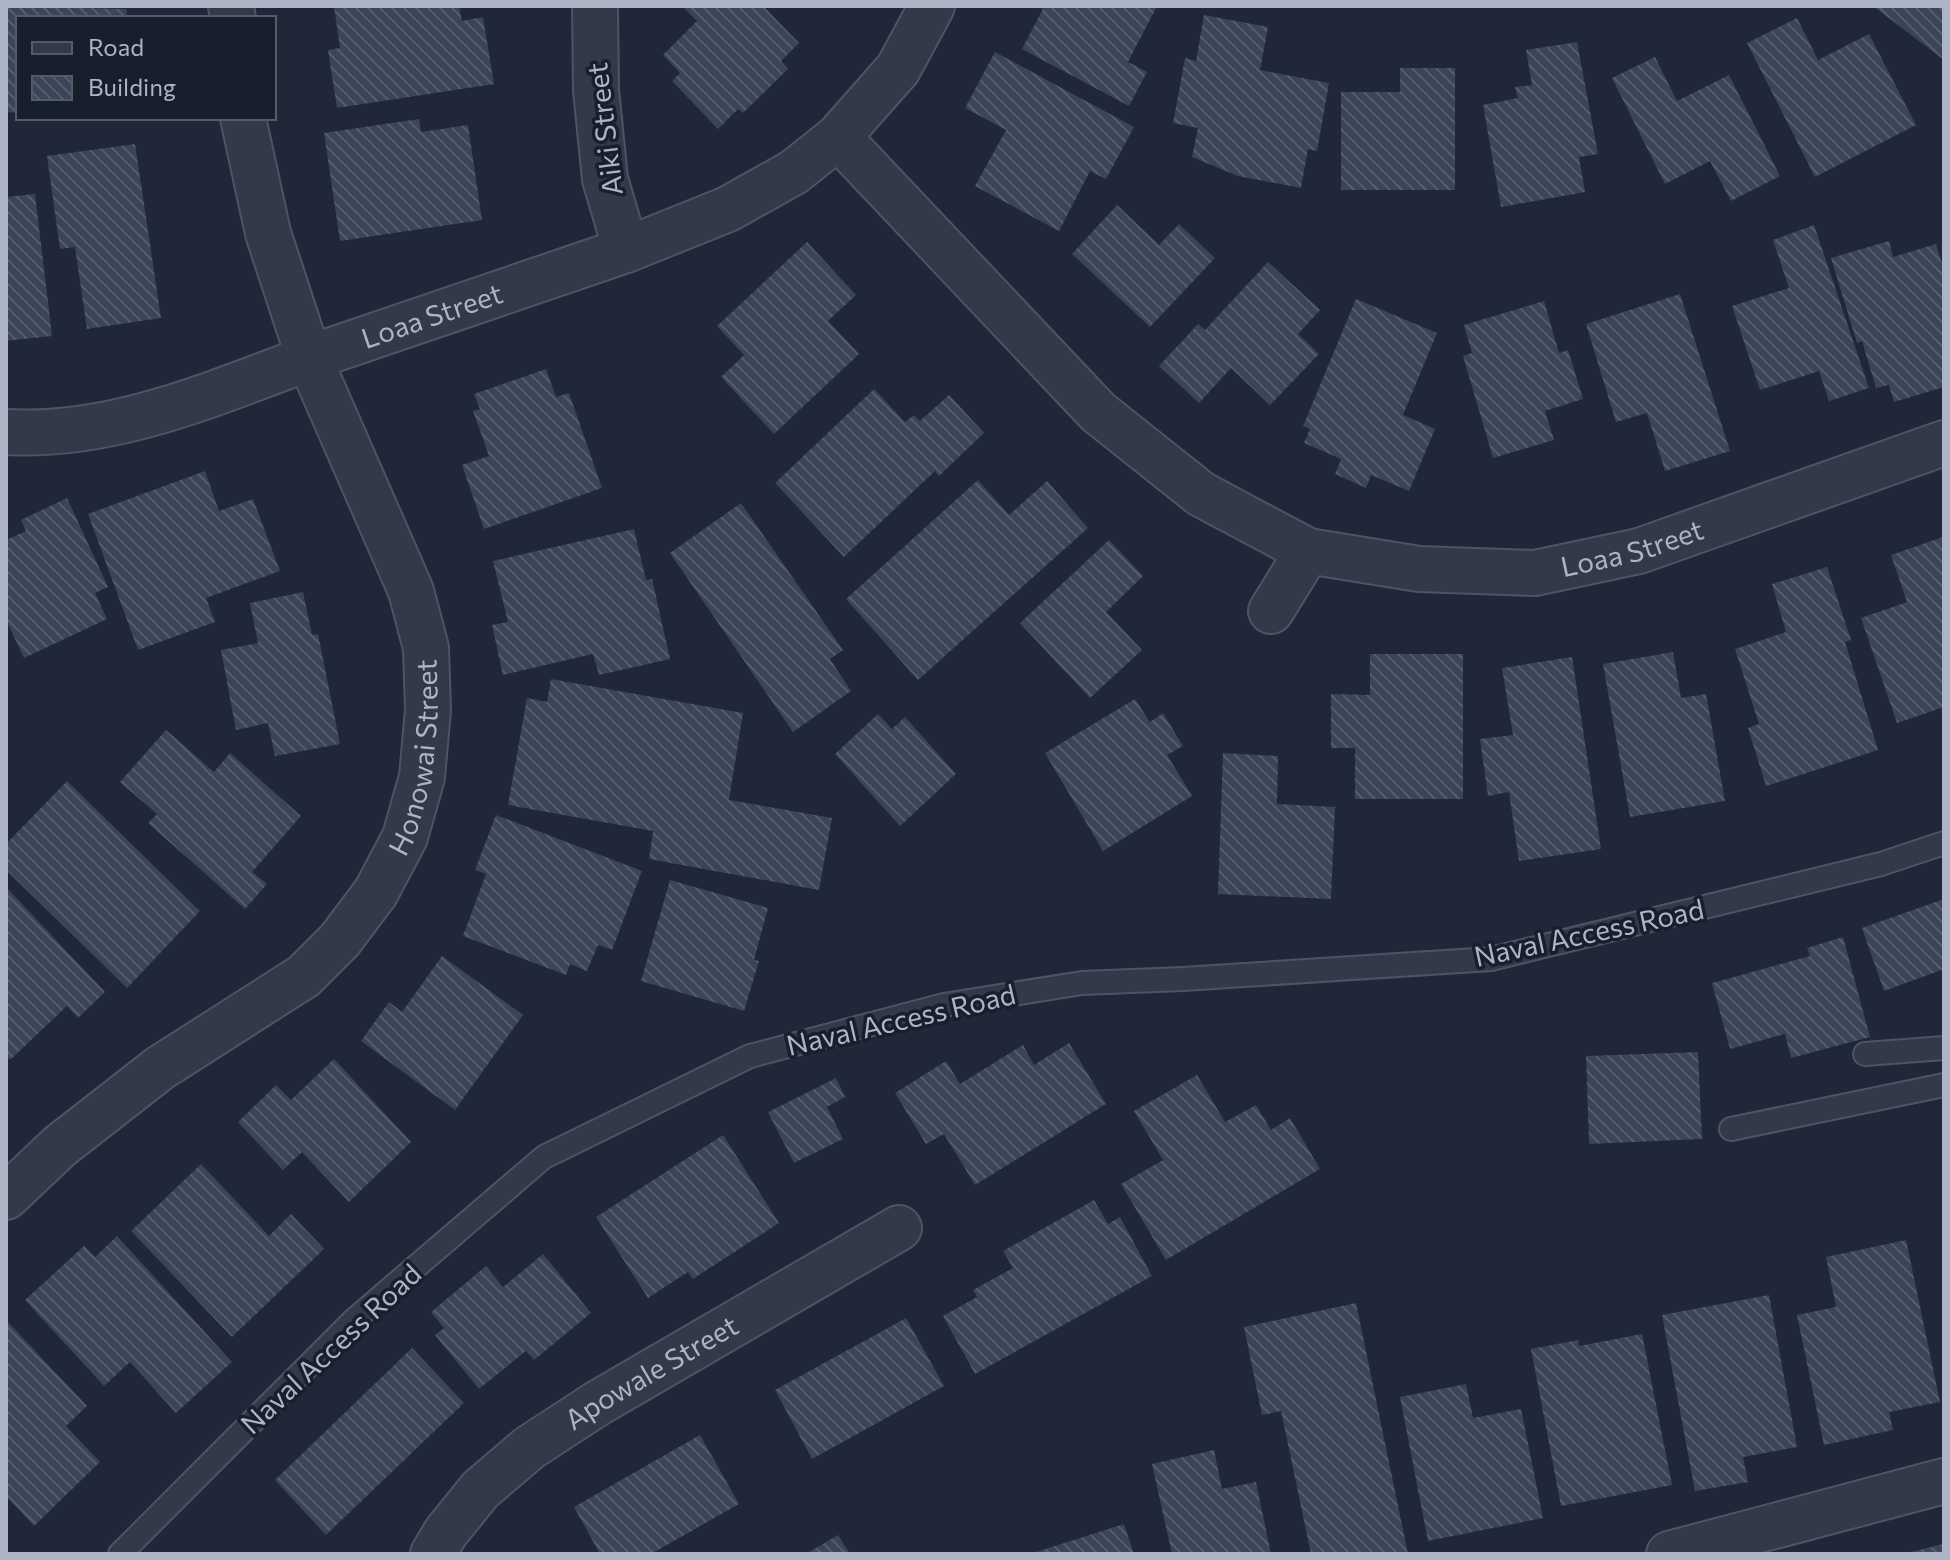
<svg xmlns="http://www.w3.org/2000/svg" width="1950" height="1560" font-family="Commissioner,sans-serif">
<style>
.building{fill:url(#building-back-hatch)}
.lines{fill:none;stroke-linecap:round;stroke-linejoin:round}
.service-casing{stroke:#4d5463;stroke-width:26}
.minor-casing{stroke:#4d5463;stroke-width:48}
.tertiary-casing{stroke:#4d5463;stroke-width:48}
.service{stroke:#323948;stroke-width:22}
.minor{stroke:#323948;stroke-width:44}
.tertiary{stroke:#323948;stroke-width:44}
.labels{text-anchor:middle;stroke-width:7;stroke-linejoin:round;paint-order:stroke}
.street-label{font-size:28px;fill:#acb4c5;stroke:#181f2c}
</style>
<defs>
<pattern id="building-back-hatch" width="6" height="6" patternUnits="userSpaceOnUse" patternTransform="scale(2)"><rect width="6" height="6" fill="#3a4558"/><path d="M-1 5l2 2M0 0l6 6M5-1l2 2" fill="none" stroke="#545d6e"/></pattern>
</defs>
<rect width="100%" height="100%" fill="#1f2738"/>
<!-- building -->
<g class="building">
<polygon points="6,6 127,9 126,18 18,18 18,113 6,112"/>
<polygon points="334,6 459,6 462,21 483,17 494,84 337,108 328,50 340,48"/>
<polygon points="682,6 763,6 799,43 781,61 788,69 743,113 738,109 718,129 672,81 680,73 663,55 697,21"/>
<polygon points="1037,6 1157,6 1128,62 1147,72 1129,106 1022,49 1043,9"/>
<polygon points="1873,6 1944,6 1944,60"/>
<polygon points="1204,15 1268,27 1260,70 1329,83 1317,151 1308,149 1301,188 1238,176 1192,157 1198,128 1173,123 1185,58 1196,61"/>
<polygon points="1797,18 1818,60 1869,34 1916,125 1815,177 1747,43"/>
<polygon points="1577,42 1598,154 1579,157 1585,192 1501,207 1483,105 1518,98 1515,87 1532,85 1526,50"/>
<polygon points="995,52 1134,127 1106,179 1090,171 1059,231 975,186 1006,130 965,108"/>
<polygon points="1655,57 1677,101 1729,75 1780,176 1731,201 1710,161 1665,184 1612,78"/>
<polygon points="1400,68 1455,68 1455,190 1341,190 1341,92 1400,92"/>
<polygon points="419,119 421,132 468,125 482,220 340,241 324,133"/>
<polygon points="135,144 161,318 87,329 75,247 60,249 47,156"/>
<polygon points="35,194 52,336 6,341 6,197"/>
<polygon points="1117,205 1159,245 1179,224 1215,258 1150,327 1072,254"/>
<polygon points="1814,225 1869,388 1829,401 1819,371 1760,390 1732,306 1789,288 1773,240"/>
<polygon points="1889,241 1893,257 1936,244 1944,270 1944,387 1894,402 1889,385 1876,388 1862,341 1857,343 1831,258"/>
<polygon points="807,242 856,295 828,321 859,354 774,434 721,377 744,355 717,326"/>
<polygon points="1268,262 1320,310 1298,334 1319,354 1270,405 1231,368 1199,403 1159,366 1198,324 1205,330"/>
<polygon points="1680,294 1730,451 1665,471 1647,413 1616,422 1586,324"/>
<polygon points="1356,299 1437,333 1403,415 1435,429 1409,491 1371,475 1366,488 1335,474 1341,459 1304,443 1310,429 1303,426"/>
<polygon points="1544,301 1559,353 1568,350 1583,399 1545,411 1554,440 1493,458 1463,356 1472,353 1464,325"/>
<polygon points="546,369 556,397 569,393 602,488 484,529 462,465 489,456 473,411 480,409 474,394"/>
<polygon points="874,389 905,422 914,415 920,421 949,395 984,433 939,476 935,471 844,557 775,483"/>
<polygon points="205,471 219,511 253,499 280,571 206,598 215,622 138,650 88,514"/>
<polygon points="978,480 1009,515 1047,481 1088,528 918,680 846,599"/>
<polygon points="67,498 108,587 95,593 107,619 24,658 6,620 6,540 26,531 21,520"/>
<polygon points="741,503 843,650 830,659 851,691 793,732 670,553"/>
<polygon points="634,529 646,580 652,579 670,659 599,675 593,654 503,675 492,625 508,622 493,561"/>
<polygon points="1943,537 1944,707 1897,723 1861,618 1907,602 1891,555"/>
<polygon points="1109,540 1143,576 1106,612 1142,650 1090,698 1020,623"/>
<polygon points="1827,567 1851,640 1845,642 1878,750 1766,786 1748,728 1759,724 1735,649 1786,632 1772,584"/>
<polygon points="303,592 312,635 318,634 340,744 275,756 268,723 236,730 221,650 258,643 250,603"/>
<polygon points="1673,652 1681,698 1706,694 1725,801 1630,817 1603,664"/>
<polygon points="1370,654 1463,654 1463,799 1355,799 1355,748 1331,748 1331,694 1370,695"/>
<polygon points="1572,657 1601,849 1519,861 1509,792 1488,796 1480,739 1513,735 1502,668"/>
<polygon points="551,679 743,713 729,800 832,818 819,890 649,859 653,831 508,805 527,698 547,702"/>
<polygon points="1135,699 1150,722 1163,713 1183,746 1167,755 1192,796 1103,851 1045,753"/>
<polygon points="878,714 892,729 905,717 956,774 900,826 835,754"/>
<polygon points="166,730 214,772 230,753 301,816 252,872 267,884 245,909 148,823 157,814 120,782"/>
<polygon points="1223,753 1278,756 1277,804 1335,807 1331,899 1218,894"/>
<polygon points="67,781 200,911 127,988 6,870 6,844"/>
<polygon points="496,815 642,871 612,950 598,945 587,971 570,964 566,975 463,936 486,874 475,870"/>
<polygon points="670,880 768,908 754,960 759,961 744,1011 641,981"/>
<polygon points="6,887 105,992 78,1018 67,1006 10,1060 6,1056"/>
<polygon points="1944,899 1944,969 1884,991 1862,928"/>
<polygon points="1843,937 1870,1037 1791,1058 1785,1034 1730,1049 1712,983 1810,956 1807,948"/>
<polygon points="442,956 523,1015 455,1110 361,1041 389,1002 402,1012"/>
<polygon points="1069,1043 1106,1104 975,1185 944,1134 926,1144 895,1093 946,1061 960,1084 1023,1045 1034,1065"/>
<polygon points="1698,1052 1702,1139 1589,1144 1586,1056"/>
<polygon points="334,1059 411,1142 349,1202 302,1152 283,1170 238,1122 276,1085 291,1100"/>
<polygon points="1197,1075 1225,1122 1256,1105 1271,1130 1290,1118 1320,1169 1166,1260 1121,1184 1163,1160 1134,1111"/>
<polygon points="836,1078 845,1097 827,1107 843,1139 794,1163 768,1112"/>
<polygon points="723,1135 779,1223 693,1279 688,1272 648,1298 596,1217"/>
<polygon points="201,1164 269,1236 291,1214 324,1249 232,1337 131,1231"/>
<polygon points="1094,1200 1108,1224 1120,1217 1152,1276 975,1374 943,1316 977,1297 973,1290 1013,1268 1003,1251"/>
<polygon points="117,1236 232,1362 176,1413 130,1362 104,1386 25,1300 84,1246 95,1257"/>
<polygon points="1906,1240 1940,1402 1889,1412 1893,1430 1824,1445 1797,1315 1836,1307 1826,1257"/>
<polygon points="543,1254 591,1313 534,1360 526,1351 479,1389 435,1335 444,1328 431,1312 486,1266 503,1287"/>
<polygon points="1769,1295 1797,1447 1743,1457 1748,1482 1695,1491 1662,1315"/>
<polygon points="1356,1303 1408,1554 1311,1554 1281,1411 1262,1415 1244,1327"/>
<polygon points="906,1318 944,1386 812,1459 775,1390"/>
<polygon points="6,1320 87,1406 66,1426 100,1462 34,1526 6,1496"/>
<polygon points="1642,1334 1672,1485 1561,1506 1531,1349 1578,1340 1579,1346"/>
<polygon points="412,1348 464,1403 326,1535 275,1480"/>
<polygon points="1466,1384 1473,1418 1521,1409 1543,1518 1428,1541 1400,1397"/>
<polygon points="700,1435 739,1504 651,1554 600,1554 574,1507"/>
<polygon points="1214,1450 1222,1489 1256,1482 1271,1554 1172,1554 1152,1464"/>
<polygon points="1124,1524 1134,1554 1033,1554 1033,1553"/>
<polygon points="838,1535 850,1554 806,1554"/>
<polygon points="1943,1544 1944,1554 1907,1554 1907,1553"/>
</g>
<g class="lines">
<defs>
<g id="service">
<polyline points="1865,1054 1944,1048"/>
<polyline points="1731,1129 1944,1085"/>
<polyline points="120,1554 355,1319 544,1157 750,1056 944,1005 1082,983 1183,979 1491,959 1881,864 1944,843"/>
</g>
<g id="minor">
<path id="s1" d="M838 137 1098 412 1201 494 1308 551 1419 569 1535 573 1639 551 1944 443"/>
<polyline points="626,250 728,209 794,172 838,137 898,69 932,6"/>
<path d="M6 432C112 438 212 394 309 358"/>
<polyline points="1271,611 1308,551"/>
<path id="s2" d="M433 1554 446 1532 480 1490 529 1448 598 1403 899 1228"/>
<polyline points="1669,1554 1944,1481"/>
</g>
<g id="tertiary">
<polyline points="231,6 233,18"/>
<path id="s3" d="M309 358 626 250 605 179 596 90 595 6"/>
<path id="s4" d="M6 1197 60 1146 160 1068 304 976 340 940 376 892 405 837 422 777 428 710 426 648 411 591 309 358 268 233 243 118"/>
</g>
</defs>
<!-- service casing -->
<use href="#service" class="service-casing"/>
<!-- minor casing -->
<use href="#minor" class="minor-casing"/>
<!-- tertiary casing -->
<use href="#tertiary" class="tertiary-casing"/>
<!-- service -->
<use href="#service" class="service"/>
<!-- minor -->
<use href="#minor" class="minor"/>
<!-- tertiary -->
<use href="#tertiary" class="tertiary"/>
</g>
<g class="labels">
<!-- street labels -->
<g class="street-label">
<text transform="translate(605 129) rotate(-97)" y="10">Aiki Street</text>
<text dy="10" stroke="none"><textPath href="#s3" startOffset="130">Loaa Street</textPath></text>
<text dy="10" stroke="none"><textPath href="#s1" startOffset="960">Loaa Street</textPath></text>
<text dy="10" stroke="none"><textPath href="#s4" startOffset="626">Honowai Street</textPath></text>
<text transform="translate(1589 933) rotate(-12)" y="10">Naval Access Road</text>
<text transform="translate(901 1020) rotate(-13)" y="10">Naval Access Road</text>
<text transform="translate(331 1349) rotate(-43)" y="10">Naval Access Road</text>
<text dy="10" stroke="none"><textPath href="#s2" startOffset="288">Apowale Street</textPath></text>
</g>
</g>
<!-- border -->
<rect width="1950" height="1560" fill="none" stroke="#acb4c5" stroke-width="16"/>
<!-- legend -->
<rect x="16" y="16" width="260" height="104" fill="#181f2c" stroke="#535b69" stroke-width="2"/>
<rect x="32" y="42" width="40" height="12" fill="#323948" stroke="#535b69" stroke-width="2"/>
<text x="88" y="56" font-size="24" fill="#acb4c5">Road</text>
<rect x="32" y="76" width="40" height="24" fill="url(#building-back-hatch)" stroke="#535b69" stroke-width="2"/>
<text x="88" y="96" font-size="24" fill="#acb4c5">Building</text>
</svg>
